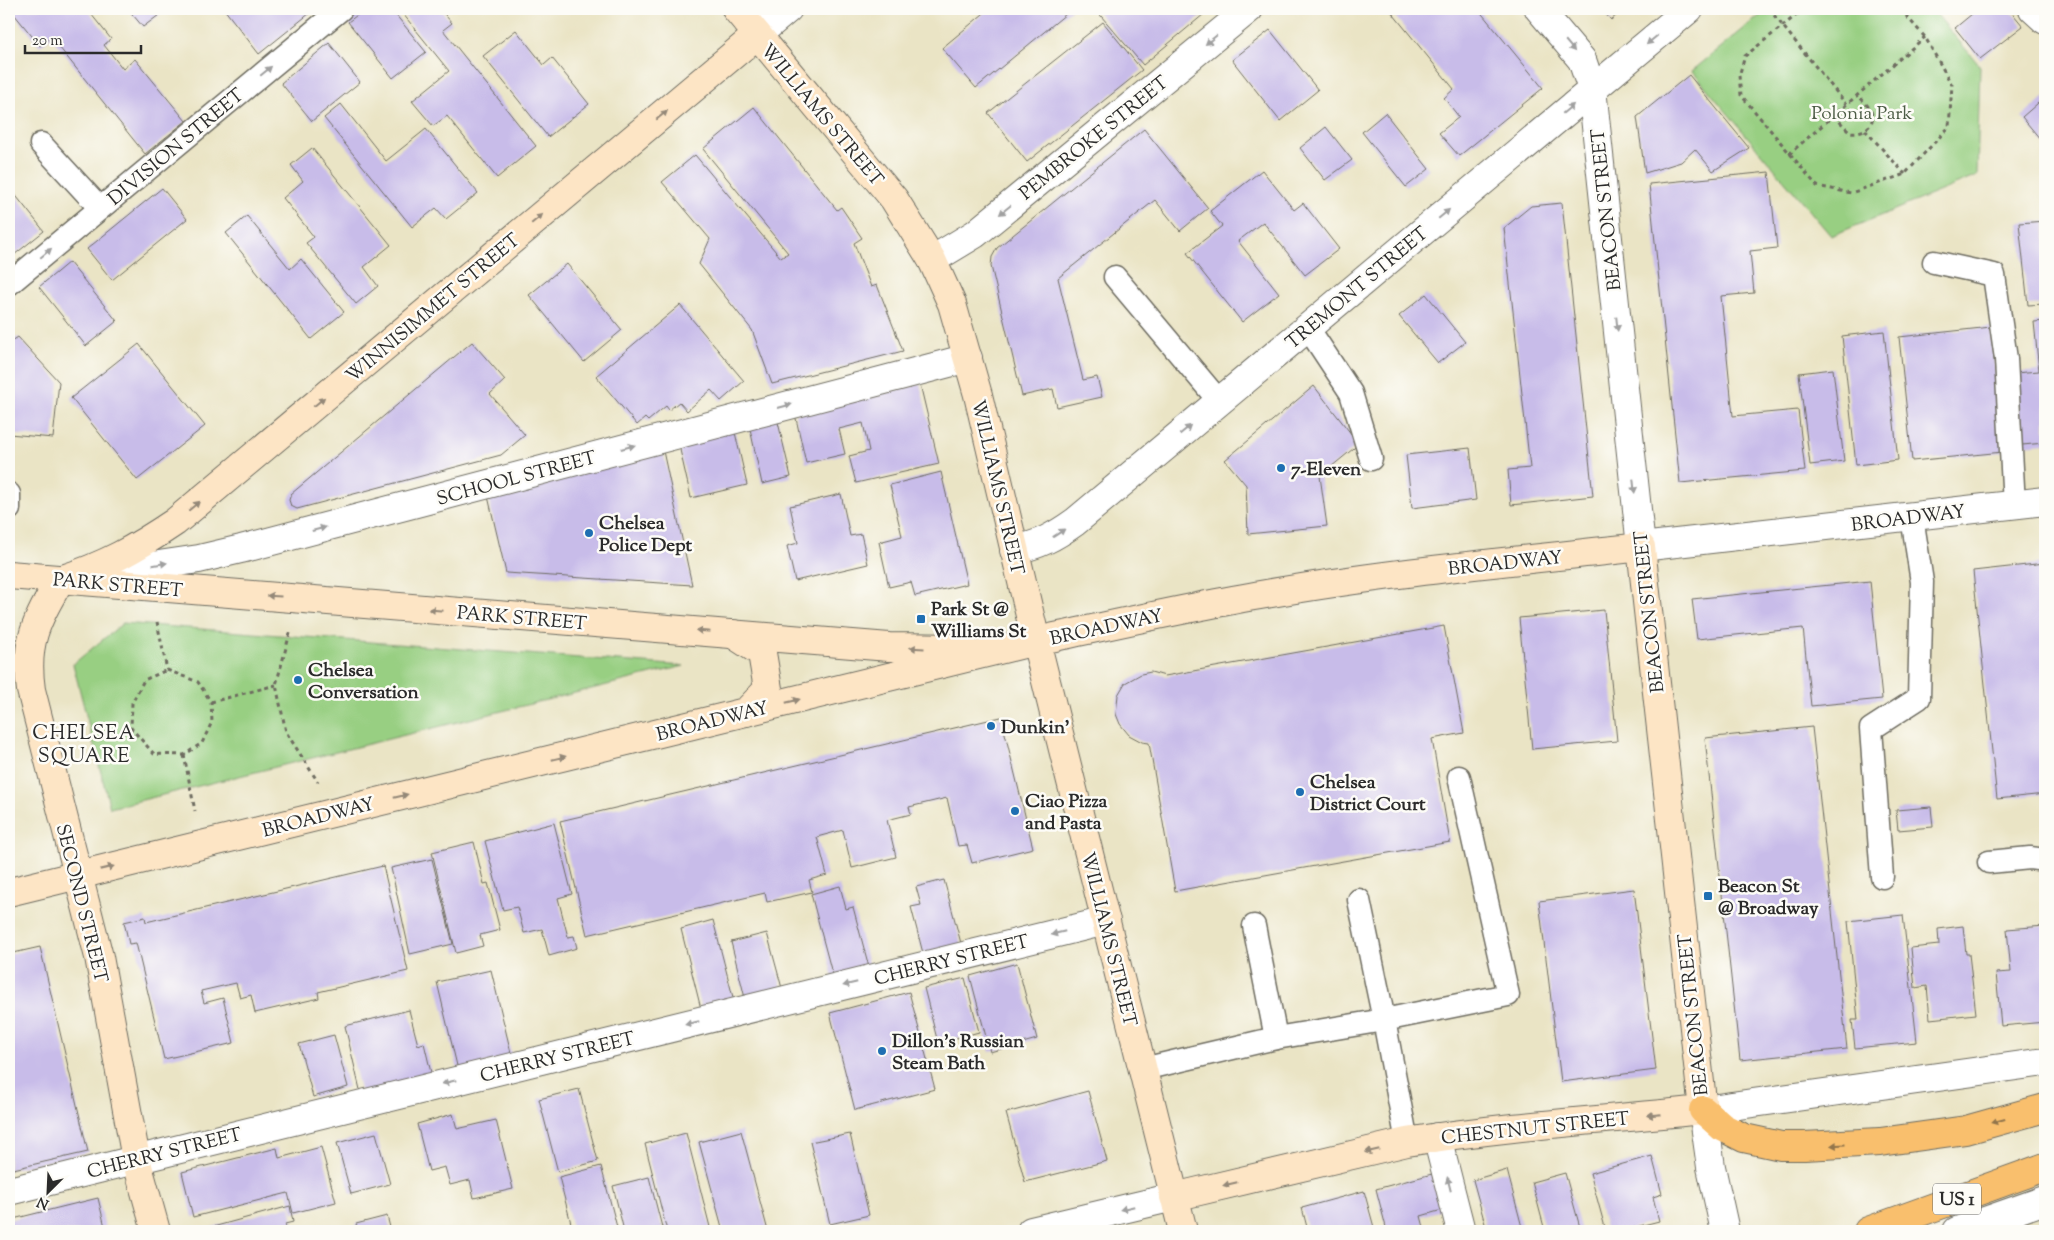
<svg xmlns="http://www.w3.org/2000/svg" width="2054" height="1240" font-family="'Sorts Mill Goudy',serif">
<style>
.green{fill:#98cf82;stroke:#627d56}
.building{fill:#c8bce9}
.lines{fill:none;stroke-linecap:round;stroke-linejoin:round}
.lane-casing{stroke:#6e6c61;stroke-width:25}
.street-casing{stroke:#6e6c61;stroke-width:30}
.secondary-casing{stroke:#6e6c61;stroke-width:30}
.highway-casing{stroke:#6e6c61;stroke-width:30}
.path{stroke:#6e6c61;stroke-width:3;stroke-dasharray:4 4;stroke-linecap:butt}
.lane{stroke:#fff;stroke-width:22}
.street{stroke:#fff;stroke-width:28}
.secondary{stroke:#fde5c5;stroke-width:28}
.highway{stroke:#f9bf6d;stroke-width:28}
.oneway{fill:#a0a0a0}
.oneway2{fill:#948878}
.oneway3{fill:#92754c}
.poi-dot{fill:#1f6fb2;stroke:#fdfcf7;stroke-width:2}
.labels{text-anchor:middle;stroke-width:5;stroke-linejoin:round;paint-order:stroke}
.shield{fill:#fdfcf7;stroke:#6a6a68;stroke-width:1}
.shield-label{font-size:18px;font-weight:bold;fill:#2b2b2b}
.park-label{font-size:19px;fill:#4c5c45;stroke:#fdfcf7}
.street-label{font-size:19px;fill:#2b2b2b;stroke:#fdfcf7}
.poi-label{font-size:19px;font-weight:bold;fill:#2b2b2b;stroke:#fdfcf7;text-anchor:start}
.neighbourhood-label{font-size:20px;letter-spacing:1px;fill:#2b2b2b;stroke:#fdfcf7}
</style>
<rect width="100%" height="100%" fill="#fdfcf7"/>
<filter id="ink" filterUnits="userSpaceOnUse"><feTurbulence type="fractalNoise" baseFrequency=".02" numOctaves="2"/><feDisplacementMap in="SourceGraphic" scale="10" xChannelSelector="R" yChannelSelector="G"/><feConvolveMatrix kernelMatrix="1 2 1 2 8 2 1 2 1" color-interpolation-filters="sRGB"/></filter>
<filter id="wash" filterUnits="userSpaceOnUse"><feTurbulence type="fractalNoise" baseFrequency=".0096" numOctaves="4" result="noise"/><feDisplacementMap in="SourceGraphic" scale="20" xChannelSelector="R" yChannelSelector="G"/><feGaussianBlur stdDeviation="1.12" result="paint"/><feColorMatrix in="noise" values="0 0 0 0 0 0 0 0 0 0 0 0 0 0 0 0 0 1.4 0 .05"/><feComposite in="paint" operator="in"/></filter>
<g filter="url(#wash)">
<rect width="100%" height="100%" fill="#eae4c5"/>
<!-- green -->
<g class="green">
<polygon points="1768,9 1932,9 1980,66 1977,176 1831,236 1692,71"/>
<polygon points="123,623 684,666 110,808 73,664"/>
</g>
<g id="blocks">
<!-- building -->
<g class="building">
<polygon points="10,9 87,9 111,39 104,45 123,69 135,59 186,121 145,154 51,37 40,46"/>
<polygon points="128,9 167,9 143,27"/>
<polygon points="224,9 315,9 259,54"/>
<polygon points="365,9 391,9 426,52 393,78 348,22"/>
<polygon points="399,9 440,9 452,23 443,30 536,146 497,178 447,116 433,126 412,101 449,71"/>
<polygon points="989,9 1072,9 976,88 942,48"/>
<polygon points="1095,9 1210,9 1143,65"/>
<polygon points="1389,9 1478,9 1543,88 1459,156 1439,133 1459,117 1444,98 1454,89"/>
<polygon points="1601,9 1624,9 1611,20"/>
<polygon points="1978,9 2009,9 2023,26 1980,59 1955,28"/>
<polygon points="1103,22 1142,70 1027,162 988,113"/>
<polygon points="516,30 544,65 552,58 589,104 548,137 483,56"/>
<polygon points="1270,30 1318,90 1280,121 1232,60"/>
<polygon points="329,43 360,82 312,121 281,83"/>
<polygon points="1689,75 1749,148 1713,171 1695,149 1681,162 1645,173 1637,117"/>
<polygon points="2045,97 2045,145 2022,117"/>
<polygon points="341,104 386,161 426,129 478,193 446,219 436,208 412,227 324,118"/>
<polygon points="754,107 837,210 841,207 862,238 854,243 871,287 877,285 903,351 772,384 752,330 699,264 710,239 662,182 695,155 781,258 788,253 703,149"/>
<polygon points="1385,113 1429,169 1406,187 1362,132"/>
<polygon points="1326,127 1352,160 1325,180 1300,148"/>
<polygon points="1144,129 1208,208 1180,231 1155,200 1058,278 1083,380 1097,377 1102,397 1057,407 1053,389 1022,396 991,266 992,257 997,248"/>
<polygon points="312,148 391,245 364,267 378,286 356,304 306,243 314,237 283,198 303,181 291,165"/>
<polygon points="1262,170 1294,210 1303,203 1339,249 1305,275 1263,222 1238,241 1279,293 1242,322 1187,253 1222,226 1210,211"/>
<polygon points="1769,172 1777,248 1750,251 1754,293 1721,296 1733,416 1798,410 1805,471 1680,483 1649,184"/>
<polygon points="9,187 44,231 9,259"/>
<polygon points="162,188 187,219 112,280 87,249"/>
<polygon points="1562,203 1593,496 1511,505 1508,470 1530,468 1504,228 1531,206"/>
<polygon points="247,216 290,269 301,259 344,312 311,339 226,233"/>
<polygon points="2045,221 2045,304 2028,305 2019,223"/>
<polygon points="69,262 117,321 86,346 39,287"/>
<polygon points="567,264 622,330 584,362 529,295"/>
<polygon points="1426,294 1465,342 1438,363 1399,316"/>
<polygon points="680,305 744,381 721,401 711,390 687,411 679,402 669,410 666,406 648,421 645,418 637,425 596,376"/>
<polygon points="2045,321 2045,443 2022,445 2015,373 2039,371 2034,322"/>
<polygon points="1991,327 2003,452 1912,461 1899,337"/>
<polygon points="1884,331 1898,460 1856,465 1842,336"/>
<polygon points="18,337 59,382 53,438 9,434 9,343"/>
<polygon points="472,342 505,380 490,394 525,435 501,455 297,509 291,506 289,500 291,494"/>
<polygon points="139,344 205,426 137,480 71,398"/>
<polygon points="1833,369 1844,461 1810,465 1799,373"/>
<polygon points="920,384 939,464 856,483 849,456 869,451 863,423 839,429 845,454 806,463 795,414"/>
<polygon points="1314,386 1359,444 1320,476 1327,526 1248,534 1246,485 1225,460"/>
<polygon points="777,418 791,477 762,484 749,424"/>
<polygon points="734,428 747,485 691,498 678,441"/>
<polygon points="1470,448 1476,500 1412,508 1406,455"/>
<polygon points="663,451 692,585 506,573 487,492"/>
<polygon points="941,472 967,584 915,596 911,582 889,587 879,542 902,536 890,485"/>
<polygon points="841,494 850,536 861,534 868,564 795,581 787,546 798,543 790,506"/>
<polygon points="2045,563 2045,794 1997,799 1973,571"/>
<polygon points="1870,581 1882,699 1811,706 1803,628 1697,639 1692,599"/>
<polygon points="1604,610 1617,741 1532,749 1519,618"/>
<polygon points="1444,626 1464,733 1432,739 1450,842 1175,891 1149,743 1142,742 1129,735 1120,724 1116,714 1118,695 1125,683 1141,674 1151,672 1165,676"/>
<polygon points="1001,717 1033,848 972,863 967,845 958,846 947,798 909,807 911,814 887,820 896,857 852,868 843,830 817,837 827,875 809,880 812,892 767,902 765,893 587,935 560,821"/>
<polygon points="1812,727 1847,1049 1740,1060 1705,738"/>
<polygon points="1931,807 1933,827 1898,830 1896,810"/>
<polygon points="554,823 572,894 558,898 568,937 574,936 577,948 549,956 542,929 524,933 517,907 503,910 485,841"/>
<polygon points="474,842 484,884 488,883 500,930 480,935 483,946 456,953 432,852"/>
<polygon points="432,859 453,944 410,954 391,868"/>
<polygon points="383,866 408,971 318,992 319,998 255,1013 251,995 240,998 236,983 201,991 204,1003 223,998 234,1043 164,1059 136,943 129,944 124,922 145,917 146,922"/>
<polygon points="944,880 962,947 924,957 911,907 921,905 916,887"/>
<polygon points="840,886 846,909 853,907 870,971 834,981 811,894"/>
<polygon points="1634,889 1656,1070 1561,1082 1539,901"/>
<polygon points="1903,915 1917,1042 1855,1048 1852,1020 1858,1020 1848,921"/>
<polygon points="713,920 735,1005 702,1013 681,929"/>
<polygon points="1963,926 1966,954 1969,954 1976,1014 1930,1019 1927,986 1915,988 1911,948 1939,945 1938,929"/>
<polygon points="2045,926 2045,1022 2001,1026 1996,973 2011,972 2007,929"/>
<polygon points="767,933 783,992 746,1002 731,942"/>
<polygon points="40,947 88,1152 9,1170 9,954"/>
<polygon points="1017,963 1037,1039 990,1052 970,976"/>
<polygon points="491,970 512,1057 458,1070 437,982"/>
<polygon points="965,978 979,1032 938,1043 924,988"/>
<polygon points="909,992 935,1089 855,1110 830,1013"/>
<polygon points="409,1010 418,1045 424,1043 432,1077 361,1094 345,1026"/>
<polygon points="334,1035 348,1087 313,1097 299,1044"/>
<polygon points="579,1089 598,1161 558,1172 539,1099"/>
<polygon points="1088,1091 1107,1161 1025,1182 1006,1113"/>
<polygon points="453,1114 457,1129 496,1120 513,1189 474,1198 470,1180 450,1185 445,1167 429,1171 417,1124"/>
<polygon points="741,1131 768,1231 723,1231 699,1142"/>
<polygon points="376,1133 390,1184 351,1194 337,1143"/>
<polygon points="686,1133 711,1231 667,1231 645,1144"/>
<polygon points="850,1134 869,1215 830,1224 810,1142"/>
<polygon points="321,1147 336,1202 293,1213 288,1193 193,1217 182,1172 277,1148 279,1158"/>
<polygon points="1652,1156 1662,1194 1653,1197 1659,1221 1620,1231 1606,1231 1590,1173"/>
<polygon points="601,1166 618,1231 573,1231 559,1177"/>
<polygon points="1507,1170 1523,1231 1487,1231 1473,1180"/>
<polygon points="1565,1173 1581,1231 1545,1231 1532,1182"/>
<polygon points="1432,1174 1442,1210 1421,1216 1425,1231 1387,1231 1376,1189"/>
<polygon points="649,1177 663,1231 624,1231 613,1186"/>
<polygon points="1364,1191 1375,1231 1308,1231 1302,1208"/>
<polygon points="98,1198 106,1231 9,1231 9,1220"/>
<polygon points="290,1206 293,1222 285,1224 287,1231 198,1231"/>
<polygon points="387,1216 391,1231 358,1231 356,1224"/>
</g>
</g>
</g>
<g filter="url(#ink)">
<use href="#blocks" fill-opacity="0" stroke="#6e6c61" stroke-width="1"/>
<g class="lines">
<defs>
<g id="lane">
<polyline points="41,144 100,208"/>
<polyline points="1934,262 1994,275 2006,359 2014,505"/>
<polyline points="1115,277 1219,401"/>
<polyline points="9,284 341,9"/>
<polyline points="1308,328 1351,393 1371,459"/>
<polyline points="9,494 9,509"/>
<polyline points="1989,862 2030,858 2045,860"/>
<polyline points="1882,877 1871,729 1919,698 1922,582 1912,517"/>
<polyline points="1254,926 1276,1038"/>
<polyline points="1143,1069 1276,1038 1384,1020 1359,900"/>
<polyline points="1407,1142 1384,1020 1508,995 1459,777"/>
</g>
<g id="street">
<polyline points="1539,9 1582,60 1592,89 1641,547 2045,501"/>
<polyline points="2033,9 2045,20"/>
<polyline points="757,35 788,9"/>
<polyline points="932,260 975,234 1249,9"/>
<path d="M1014 550C1039 545 1054 537 1075 522L1689 9"/>
<polyline points="84,576 199,559 241,549 968,358"/>
<polyline points="1437,1137 1461,1231"/>
<polyline points="9,1191 1106,921"/>
<polyline points="1031,1231 1174,1197"/>
<polyline points="1725,1231 1711,1167 1703,1110 2045,1062"/>
<polyline points="1957,1231 2045,1200"/>
</g>
<g id="secondary">
<polyline points="736,9 894,199 932,260 952,304 978,395 1036,641 1183,1231"/>
<polyline points="9,575 889,647 964,648"/>
<polyline points="733,634 762,653 768,689 746,712"/>
<path d="M9 892 1036 641C1112 625 1189 607 1266 594 1390 572 1516 561 1641 547L1703 1110C1604 1120 1505 1126 1407 1142L1174 1197"/>
<path d="M156 1231 136 1159 99 957 31 690C24 642 37 620 60 580 106 565 135 549 175 522L757 35"/>
</g>
<g id="highway">
<polyline points="1703,1110 1722,1127 1744,1138 1781,1146 1804,1146 1880,1142 1966,1130 2045,1108"/>
<polyline points="1868,1231 2045,1167"/>
</g>
</defs>
<!-- lane casing -->
<use href="#lane" class="lane-casing"/>
<!-- street casing -->
<use href="#street" class="street-casing"/>
<!-- secondary casing -->
<use href="#secondary" class="secondary-casing"/>
<!-- highway casing -->
<use href="#highway" class="highway-casing"/>
<!-- path -->
<g class="path">
<polyline points="1769,9 1846,104"/>
<polyline points="1804,9 1745,56 1739,76 1741,95 1817,186 1851,193 1905,174 1949,127 1952,85 1925,37 1900,9"/>
<path d="M1834 116 1850 132C1862 134 1877 126 1871 111 1868 105 1862 100 1858 95"/>
<polyline points="1865,130 1905,174"/>
<polyline points="1789,154 1925,37"/>
<polyline points="157,622 167,670"/>
<polyline points="290,633 276,685 286,732 318,782"/>
<polygon points="167,670 198,682 211,702 212,722 202,743 184,755 154,754 131,728 132,703 144,680"/>
<polyline points="211,702 276,685"/>
<polyline points="184,755 195,811"/>
</g>
<!-- lane -->
<use href="#lane" class="lane"/>
<!-- street -->
<use href="#street" class="street"/>
<!-- secondary -->
<use href="#secondary" class="secondary"/>
<!-- highway -->
<use href="#highway" class="highway"/>
</g>
<!-- one-way arrows -->
<defs><path id="oneway-solid" d="M-6-.8H1V-3.2L6.5 0L1 3.2V.8H-6Z" transform="scale(1.25)"/></defs>
<g class="oneway">
<use href="#oneway-solid" transform="translate(1211 40) rotate(141)"/>
<use href="#oneway-solid" transform="translate(1652 40) rotate(140)"/>
<use href="#oneway-solid" transform="translate(1570 46) rotate(50)"/>
<use href="#oneway-solid" transform="translate(266 71) rotate(-40)"/>
<use href="#oneway-solid" transform="translate(1568 109) rotate(-40)"/>
<use href="#oneway-solid" transform="translate(1005 210) rotate(141)"/>
<use href="#oneway-solid" transform="translate(1444 214) rotate(-40)"/>
<use href="#oneway-solid" transform="translate(46 253) rotate(-40)"/>
<use href="#oneway-solid" transform="translate(1617 324) rotate(84)"/>
<use href="#oneway-solid" transform="translate(785 406) rotate(-15)"/>
<use href="#oneway-solid" transform="translate(1185 430) rotate(-40)"/>
<use href="#oneway-solid" transform="translate(628 447) rotate(-15)"/>
<use href="#oneway-solid" transform="translate(1634 486) rotate(84)"/>
<use href="#oneway-solid" transform="translate(319 529) rotate(-15)"/>
<use href="#oneway-solid" transform="translate(1059 533) rotate(-34)"/>
<use href="#oneway-solid" transform="translate(160 564) rotate(-9)"/>
<use href="#oneway-solid" transform="translate(1058 933) rotate(166)"/>
<use href="#oneway-solid" transform="translate(850 984) rotate(166)"/>
<use href="#oneway-solid" transform="translate(692 1023) rotate(166)"/>
<use href="#oneway-solid" transform="translate(449 1082) rotate(166)"/>
<use href="#oneway-solid" transform="translate(1449 1184) rotate(-104)"/>
<use href="#oneway-solid" transform="translate(1127 1208) rotate(166)"/>
</g>
<g class="oneway2">
<use href="#oneway-solid" transform="translate(662 115) rotate(-40)"/>
<use href="#oneway-solid" transform="translate(537 219) rotate(-40)"/>
<use href="#oneway-solid" transform="translate(319 402) rotate(-40)"/>
<use href="#oneway-solid" transform="translate(194 506) rotate(-40)"/>
<use href="#oneway-solid" transform="translate(274 596) rotate(-176)"/>
<use href="#oneway-solid" transform="translate(436 610) rotate(-175)"/>
<use href="#oneway-solid" transform="translate(703 631) rotate(-175)"/>
<use href="#oneway-solid" transform="translate(917 648) rotate(-177)"/>
<use href="#oneway-solid" transform="translate(793 701) rotate(-14)"/>
<use href="#oneway-solid" transform="translate(559 758) rotate(-14)"/>
<use href="#oneway-solid" transform="translate(401 796) rotate(-14)"/>
<use href="#oneway-solid" transform="translate(107 868) rotate(-14)"/>
<use href="#oneway-solid" transform="translate(1654 1115) rotate(175)"/>
<use href="#oneway-solid" transform="translate(1372 1151) rotate(167)"/>
<use href="#oneway-solid" transform="translate(1230 1184) rotate(167)"/>
</g>
<g class="oneway3">
<use href="#oneway-solid" transform="translate(1998 1121) rotate(165)"/>
<use href="#oneway-solid" transform="translate(1838 1145) rotate(177)"/>
</g>
</g>
<!-- markers -->
<g class="poi-dot">
<circle cx="1281" cy="468" r="5"/>
<circle cx="589" cy="533" r="5"/>
<rect x="916" y="614" width="10" height="10" rx="2.5"/>
<circle cx="298" cy="680" r="5"/>
<circle cx="991" cy="726" r="5"/>
<circle cx="1300" cy="792" r="5"/>
<circle cx="1015" cy="811" r="5"/>
<rect x="1703" y="891" width="10" height="10" rx="2.5"/>
<circle cx="882" cy="1051" r="5"/>
</g>
<g class="labels">
<!-- shield labels -->
<rect class="shield" x="1933" y="1183.5" width="48" height="31" rx="4"/>
<g class="shield-label">
<text x="1957" y="1205">US 1</text>
</g>
<!-- park labels -->
<g class="park-label">
<text x="1862" y="119">Polonia Park</text>
</g>
<!-- street labels -->
<g class="street-label">
<text transform="translate(823 114) rotate(50)" y="7">WILLIAMS STREET</text>
<text transform="translate(1093 137) rotate(-39)" y="7">PEMBROKE STREET</text>
<text transform="translate(175 146) rotate(-40)" y="7">DIVISION STREET</text>
<text transform="translate(1605 210) rotate(-96)" y="7">BEACON STREET</text>
<text transform="translate(1356 287) rotate(-40)" y="7">TREMONT STREET</text>
<text transform="translate(432 307) rotate(-40)" y="7">WINNISIMMET STREET</text>
<text transform="translate(516 477) rotate(-15)" y="7">SCHOOL STREET</text>
<text transform="translate(999 487) rotate(77)" y="7">WILLIAMS STREET</text>
<text transform="translate(1908 517) rotate(-7)" y="7">BROADWAY</text>
<text transform="translate(1505 562) rotate(-6)" y="7">BROADWAY</text>
<text transform="translate(118 584) rotate(5)" y="7">PARK STREET</text>
<text transform="translate(1648 612) rotate(-96)" y="7">BEACON STREET</text>
<text transform="translate(522 617) rotate(5)" y="7">PARK STREET</text>
<text transform="translate(1106 626) rotate(-12)" y="7">BROADWAY</text>
<text transform="translate(712 720) rotate(-14)" y="7">BROADWAY</text>
<text transform="translate(318 816) rotate(-14)" y="7">BROADWAY</text>
<text transform="translate(83 903) rotate(76)" y="7">SECOND STREET</text>
<text transform="translate(1110 939) rotate(76)" y="7">WILLIAMS STREET</text>
<text transform="translate(951 959) rotate(-14)" y="7">CHERRY STREET</text>
<text transform="translate(1692 1015) rotate(-96)" y="7">BEACON STREET</text>
<text transform="translate(557 1056) rotate(-14)" y="7">CHERRY STREET</text>
<text transform="translate(1535 1127) rotate(-6)" y="7">CHESTNUT STREET</text>
<text transform="translate(164 1152) rotate(-14)" y="7">CHERRY STREET</text>
</g>
<!-- poi labels -->
<g class="poi-label">
<text x="1291" y="475">7-Eleven</text>
<text x="599" y="529">Chelsea<tspan x="599" dy="22">Police Dept</tspan></text>
<text x="931" y="615">Park St @<tspan x="931" dy="22">Williams St</tspan></text>
<text x="308" y="676">Chelsea<tspan x="308" dy="22">Conversation</tspan></text>
<text x="1001" y="733">Dunkin'</text>
<text x="1310" y="788">Chelsea<tspan x="1310" dy="22">District Court</tspan></text>
<text x="1025" y="807">Ciao Pizza<tspan x="1025" dy="22">and Pasta</tspan></text>
<text x="1718" y="892">Beacon St<tspan x="1718" dy="22">@ Broadway</tspan></text>
<text x="892" y="1047">Dillon's Russian<tspan x="892" dy="22">Steam Bath</tspan></text>
</g>
<!-- neighbourhood labels -->
<g class="neighbourhood-label">
<text x="84" y="739">CHELSEA<tspan x="84" dy="23">SQUARE</tspan></text>
</g>
</g>
<!-- margin -->
<rect width="2054" height="1240" fill="none" stroke="#fdfcf7" stroke-width="30"/>
<!-- north arrow -->
<g transform="translate(48 1192) rotate(204)" stroke="#fdfcf7" stroke-width="4" paint-order="stroke">
<path d="M0-4L9 19L0 12L-9 19Z" fill="#2b2b2b"/>
<text y="-8" font-size="14" font-weight="bold" text-anchor="middle" fill="#2b2b2b">N</text>
</g>
<!-- scale -->
<path d="M25 45v8h116v-8" fill="none" stroke="#2b2b2b" stroke-width="2.5"/>
<text x="32" y="45" font-size="15" fill="#2b2b2b" stroke="#fdfcf7" stroke-width="4" paint-order="stroke">20 m</text>
</svg>
